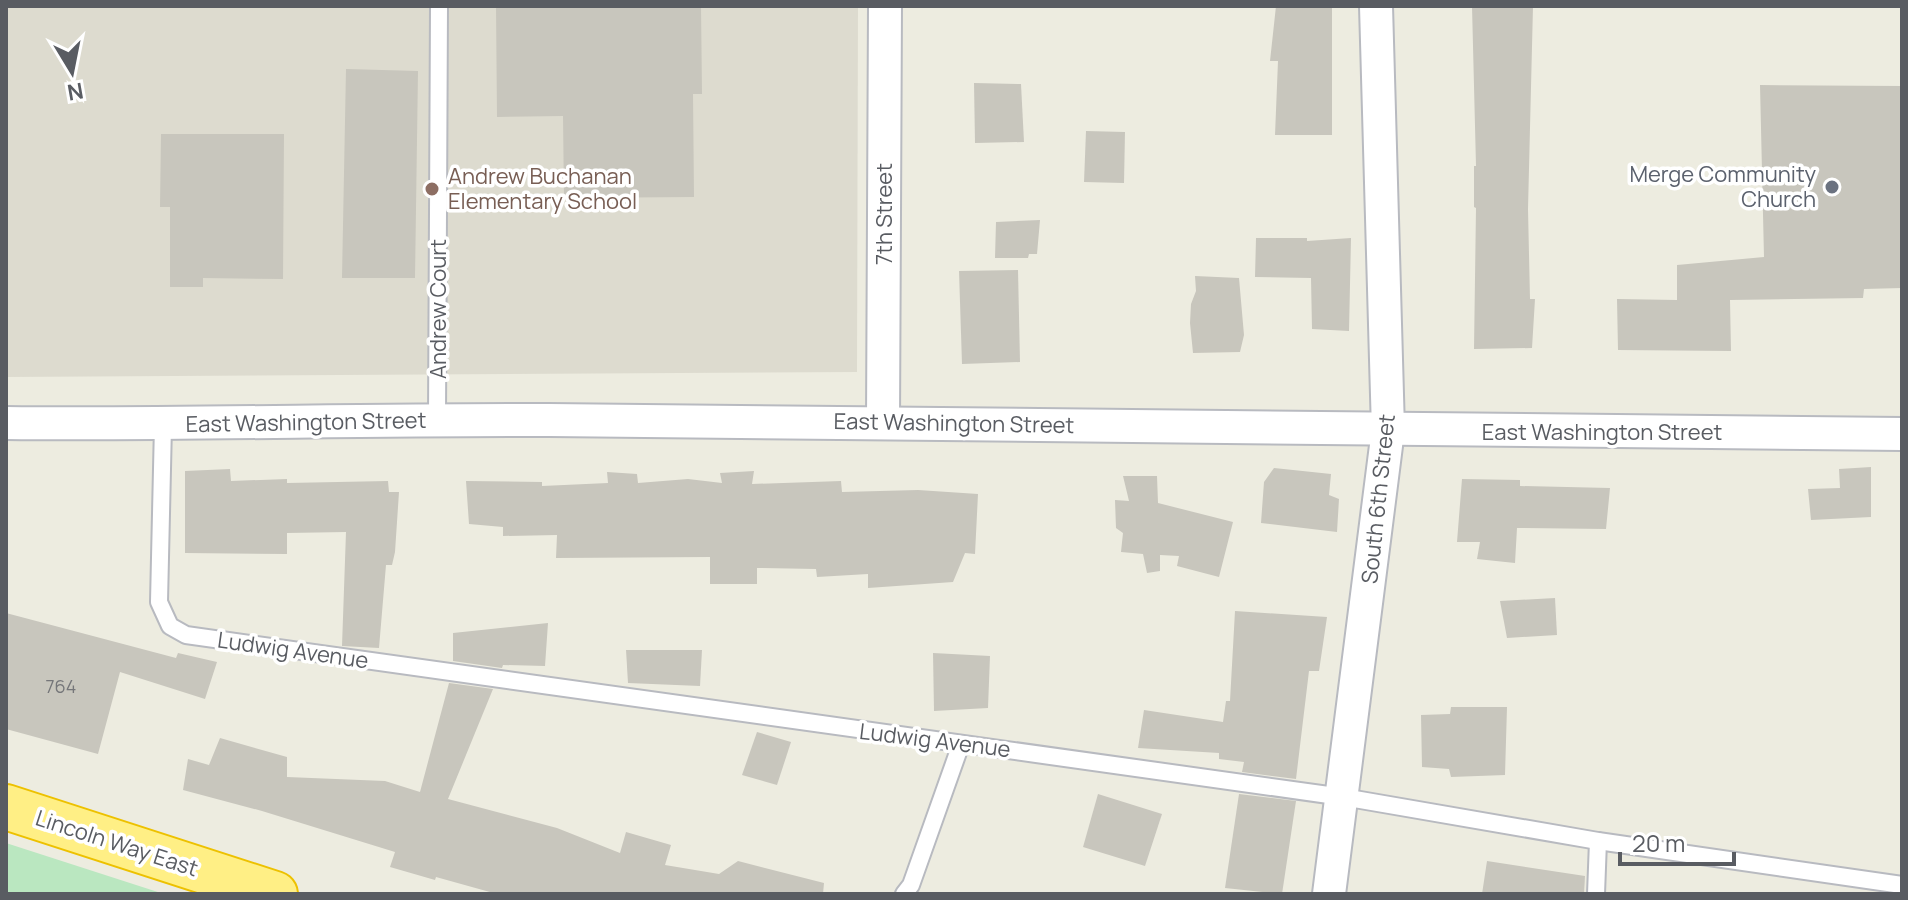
<svg xmlns="http://www.w3.org/2000/svg" width="1908" height="900" font-family="Manrope,sans-serif">
<style>
.education{fill:#dddbcf}
.green{fill:#bae7c0}
.building{fill:#c8c6bd}
.lines{fill:none;stroke-linecap:round;stroke-linejoin:round}
.lane-casing{stroke:#b8bac0;stroke-width:20}
.street-casing{stroke:#b8bac0;stroke-width:36}
.highway-casing{stroke:#edc100;stroke-width:48}
.lane{stroke:#fff;stroke-width:16}
.street{stroke:#fff;stroke-width:32}
.highway{stroke:#ffef85;stroke-width:44}
.worship-dot{fill:#6b7280;stroke:#fff;stroke-width:3}
.education-dot{fill:#8d6e63;stroke:#fff;stroke-width:3}
.labels{text-anchor:middle;stroke-width:7;stroke-linejoin:round;paint-order:stroke}
.number-label{font-size:18px;fill:#757679}
.worship-label{font-size:22px;fill:#5b616d;stroke:#fff;text-anchor:end}
.education-label{font-size:22px;fill:#785e54;stroke:#fff;text-anchor:start}
.street-label{font-size:22px;fill:#595c62;stroke:#fff}
</style>
<rect width="100%" height="100%" fill="#edece0"/>
<!-- education -->
<polygon class="education" points="6,6 858,6 857,372 6,377"/>
<!-- green -->
<polygon class="green" points="6,843 164,894 6,894"/>
<!-- building -->
<g class="building">
<polygon points="496,6 701,6 702,94 693,94 694,197 564,198 563,116 497,117"/>
<polygon points="1276,6 1332,6 1332,135 1275,135 1278,61 1270,61"/>
<polygon points="1472,6 1533,6 1528,209 1530,299 1535,299 1532,348 1474,349 1476,208 1474,207 1474,166 1476,166"/>
<polygon points="346,69 418,71 415,278 342,278"/>
<polygon points="974,83 1021,84 1024,142 975,143"/>
<polygon points="1760,85 1902,86 1902,288 1864,289 1863,298 1730,300 1731,351 1618,350 1617,299 1677,300 1677,265 1764,257"/>
<polygon points="1086,131 1125,132 1124,183 1084,182"/>
<polygon points="161,134 284,134 283,279 203,278 203,287 170,287 170,207 160,207"/>
<polygon points="1040,220 1037,254 1029,254 1028,258 995,258 996,222"/>
<polygon points="1256,238 1307,238 1307,241 1351,238 1349,331 1312,329 1311,278 1255,277"/>
<polygon points="1018,270 1020,362 962,364 959,271"/>
<polygon points="1195,276 1239,278 1244,335 1240,352 1193,353 1190,323 1191,304 1196,291"/>
<polygon points="1871,467 1871,517 1811,520 1808,489 1840,488 1839,469"/>
<polygon points="1274,468 1331,474 1329,495 1339,499 1337,532 1261,523 1264,482"/>
<polygon points="230,469 231,481 287,479 287,483 388,481 389,492 399,492 395,552 392,565 386,565 379,648 342,646 346,532 287,533 287,554 185,553 185,471"/>
<polygon points="754,471 752,484 841,481 842,492 918,490 978,494 975,554 965,553 953,582 868,588 868,574 817,577 816,569 757,568 757,584 710,584 710,557 556,558 557,535 503,536 503,527 469,524 466,481 542,482 542,486 608,483 607,472 637,474 638,483 688,479 722,483 720,473"/>
<polygon points="1123,476 1157,476 1158,503 1233,522 1219,577 1177,566 1179,556 1160,555 1160,571 1147,573 1143,554 1121,552 1123,533 1116,528 1115,500 1129,501"/>
<polygon points="1462,479 1520,480 1520,486 1610,488 1606,529 1517,528 1515,563 1477,559 1480,542 1457,542"/>
<polygon points="1555,598 1557,635 1507,638 1500,601"/>
<polygon points="1235,611 1327,617 1319,671 1309,671 1296,779 1242,772 1244,762 1219,759 1219,753 1138,748 1144,710 1223,722 1226,701 1230,701"/>
<polygon points="6,613 176,658 178,653 217,662 205,699 120,672 98,754 6,729"/>
<polygon points="548,623 545,666 503,665 502,668 453,661 453,633"/>
<polygon points="626,650 702,650 700,686 628,683"/>
<polygon points="933,653 990,656 988,708 934,711"/>
<polygon points="449,683 493,689 448,799 557,828 620,853 626,832 671,845 665,865 719,874 738,861 824,883 823,894 497,894 436,877 435,880 390,867 395,852 262,811 183,790 188,759 209,765 220,738 287,757 287,777 385,781 420,792"/>
<polygon points="1451,707 1507,707 1505,775 1451,777 1449,769 1422,767 1421,715 1450,714"/>
<polygon points="757,732 791,742 777,785 742,775"/>
<polygon points="1098,794 1162,814 1145,866 1083,847"/>
<polygon points="1239,794 1296,801 1282,894 1225,888"/>
<polygon points="1487,861 1585,876 1584,894 1482,894"/>
</g>
<g class="lines">
<defs>
<g id="lane">
<polyline points="437,419 439,6"/>
<polyline points="163,425 159,602 170,626 186,635 1343,797 1598,841 1902,885"/>
<polyline points="904,894 911,885 961,744"/>
<polyline points="1596,894 1598,841"/>
</g>
<g id="street">
<polyline points="883,422 885,6"/>
<path d="M6 423C187 425 368 419 549 420 1000 423 1451 431 1902 434"/>
<polyline points="1329,894 1388,430 1376,6"/>
</g>
<polyline id="highway" points="6,807 275,894"/>
</defs>
<!-- lane casing -->
<use href="#lane" class="lane-casing"/>
<!-- street casing -->
<use href="#street" class="street-casing"/>
<!-- highway casing -->
<use href="#highway" class="highway-casing"/>
<!-- lane -->
<use href="#lane" class="lane"/>
<!-- street -->
<use href="#street" class="street"/>
<!-- highway -->
<use href="#highway" class="highway"/>
</g>
<!-- markers -->
<circle class="worship-dot" cx="1832" cy="187" r="8"/>
<circle class="education-dot" cx="432" cy="189" r="8"/>
<g class="labels">
<!-- number labels -->
<g class="number-label">
<text x="61" y="693">764</text>
</g>
<!-- worship labels -->
<g class="worship-label">
<text x="1816" y="182">Merge Community<tspan x="1816" dy="25">Church</tspan></text>
</g>
<!-- education labels -->
<g class="education-label">
<text x="448" y="184">Andrew Buchanan<tspan x="448" dy="25">Elementary School</tspan></text>
</g>
<!-- street labels -->
<g class="street-label">
<text transform="translate(884 214) rotate(-90)" y="8">7th Street</text>
<text transform="translate(438 309) rotate(-90)" y="8">Andrew Court</text>
<text transform="translate(306 422) rotate(-1)" y="8">East Washington Street</text>
<text transform="translate(954 423) rotate(1)" y="8">East Washington Street</text>
<text x="1602" y="440">East Washington Street</text>
<text transform="translate(1378 499) rotate(-84)" y="8">South 6th Street</text>
<text transform="translate(293 650) rotate(8)" y="8">Ludwig Avenue</text>
<text transform="translate(935 740) rotate(7)" y="8">Ludwig Avenue</text>
<text transform="translate(117 843) rotate(18)" y="8">Lincoln Way East</text>
</g>
</g>
<!-- border -->
<rect width="1908" height="900" fill="none" stroke="#595c62" stroke-width="16"/>
<!-- north arrow -->
<g transform="translate(72 72) rotate(170)" stroke="#ffffff" stroke-width="6" paint-order="stroke">
<path d="M0-6L14 30L0 20L-14 30Z" fill="#595c62"/>
<text y="-12" font-size="22" font-weight="bold" text-anchor="middle" fill="#595c62">N</text>
</g>
<!-- scale -->
<path d="M1620 852v12h114v-12" fill="none" stroke="#595c62" stroke-width="4"/>
<text x="1632" y="852" font-size="24" fill="#595c62" stroke="#ffffff" stroke-width="6" paint-order="stroke">20 m</text>
</svg>
